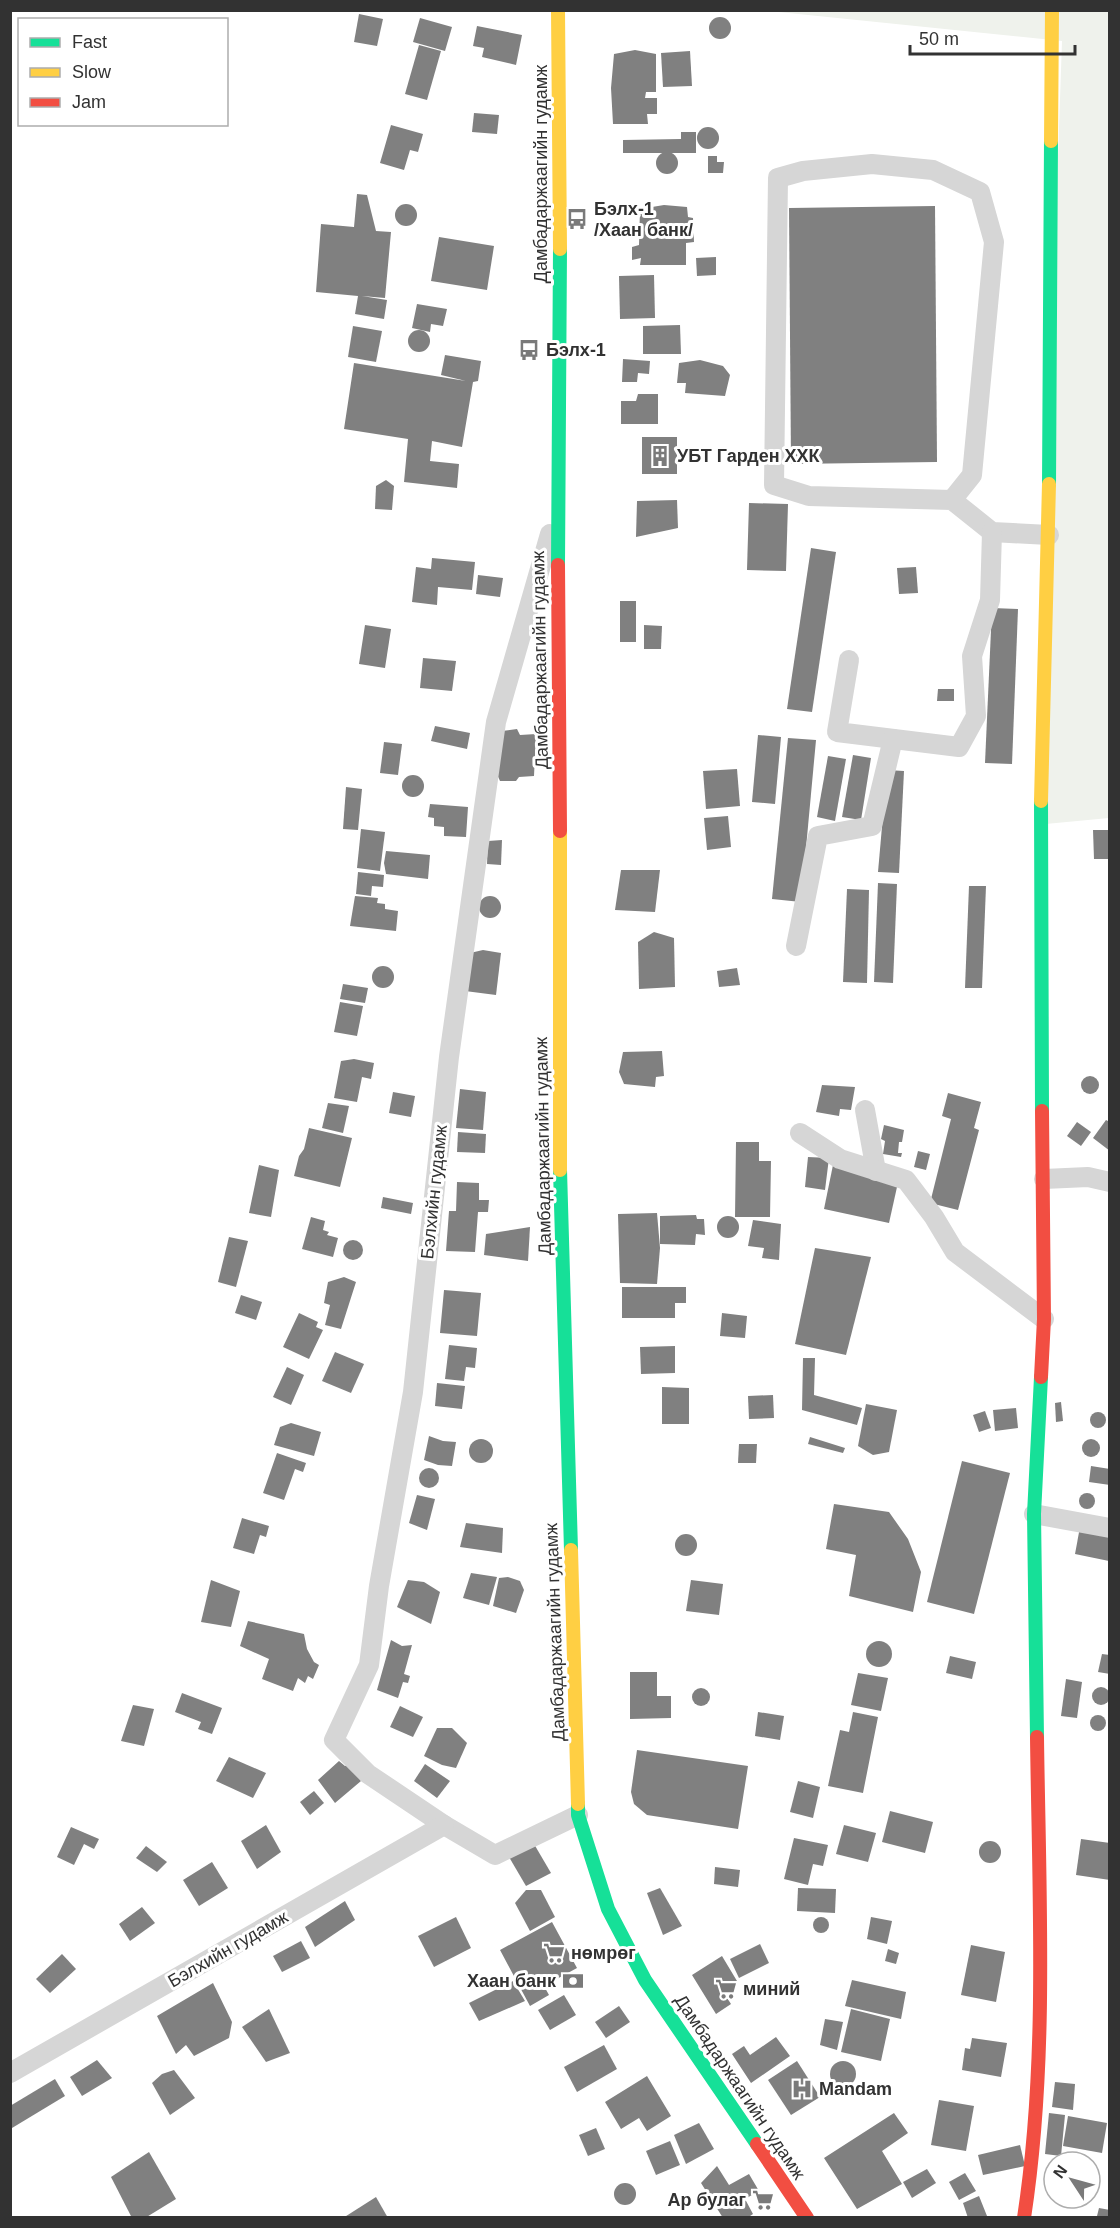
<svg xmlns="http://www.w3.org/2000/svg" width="1120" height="2228" font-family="Arial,sans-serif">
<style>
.green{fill:#eff2ec}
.building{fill:#808080}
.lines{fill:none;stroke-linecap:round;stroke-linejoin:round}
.street{stroke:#d6d6d6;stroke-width:20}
.fast{stroke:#16e098;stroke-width:14}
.slow{stroke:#ffcf43;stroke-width:14}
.jam{stroke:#f24e42;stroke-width:14}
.labels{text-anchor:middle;stroke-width:6;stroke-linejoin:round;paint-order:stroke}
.street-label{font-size:18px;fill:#323232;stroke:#fff}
.poi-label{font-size:18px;font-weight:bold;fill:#323232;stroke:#fff;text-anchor:start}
</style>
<rect width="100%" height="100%" fill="#fff"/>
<!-- green -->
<polygon class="green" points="769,11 1109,11 1109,818 1035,825 1062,41"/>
<!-- building -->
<g class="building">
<polygon points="359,14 383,19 377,46 354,42"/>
<circle cx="720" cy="28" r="11"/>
<polygon points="420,18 452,27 445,51 413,42"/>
<polygon points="477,26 522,35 516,65 482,57 484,48 473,46"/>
<polygon points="419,45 441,51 427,100 405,94"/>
<polygon points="635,50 656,54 656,92 646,92 645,98 657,98 657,114 647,114 648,124 613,124 611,88 614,54"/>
<polygon points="690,51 692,86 663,87 661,53"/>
<polygon points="474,113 499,115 497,134 472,132"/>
<polygon points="391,125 423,134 418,152 410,150 404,170 380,163"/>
<circle cx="708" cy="138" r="11"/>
<polygon points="681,132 696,132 696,153 623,153 623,140 681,139"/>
<circle cx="667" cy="163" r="11"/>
<polygon points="708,156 717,156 717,162 724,162 723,173 708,173"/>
<polygon points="357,194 367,195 376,231 391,232 385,298 362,296 387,300 384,319 355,314 358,296 316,292 321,224 354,227"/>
<circle cx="406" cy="215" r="11"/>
<polygon points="664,205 687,207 688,217 693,218 694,242 686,243 686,265 640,265 641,258 632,260 632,247 639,245 640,209"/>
<polygon points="935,206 937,462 791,464 789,208"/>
<polygon points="439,237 494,246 487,290 431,281"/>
<polygon points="716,257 716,275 697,276 696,258"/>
<polygon points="654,275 655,318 620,319 619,276"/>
<polygon points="417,304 447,309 443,326 431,324 430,332 412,328"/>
<polygon points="680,325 681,354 643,354 643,326"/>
<polygon points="353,326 382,331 376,362 348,357"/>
<circle cx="419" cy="341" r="11"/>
<polygon points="445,355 481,361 478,381 473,382 462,447 432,441 430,461 459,464 457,488 404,482 408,439 344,429 354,363 466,381 441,375"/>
<polygon points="623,359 650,361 649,374 638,373 637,382 622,382"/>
<polygon points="700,360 723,366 730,375 725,396 685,393 686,383 677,383 679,363"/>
<polygon points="638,394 658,394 658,424 621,424 621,401 636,401"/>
<rect x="642" y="437" width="35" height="37"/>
<polygon points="386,480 394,486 392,510 375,509 376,486"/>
<polygon points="677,500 678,528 636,537 637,501"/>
<polygon points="749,503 788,504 786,571 747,570"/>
<polygon points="811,548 836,552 812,712 787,709"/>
<polygon points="432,558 475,562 472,590 438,587 437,605 412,602 416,567 431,569"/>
<polygon points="916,567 918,593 899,594 897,568"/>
<polygon points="478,575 503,578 500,597 476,594"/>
<rect x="620" y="601" width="16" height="41"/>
<polygon points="992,608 1018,609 1012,764 985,763"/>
<polygon points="365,625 391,629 385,668 359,664"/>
<polygon points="644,625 662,626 661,649 644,649"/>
<polygon points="423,658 456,661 452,691 420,688"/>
<polygon points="938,689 954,689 954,701 937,701"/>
<polygon points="435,726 470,733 467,749 431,741"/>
<polygon points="517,729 520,735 536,734 534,776 519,777 516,781 500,781 495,770 502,731"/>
<polygon points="758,735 781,737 775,804 752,802"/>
<polygon points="788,738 816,740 801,902 772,899"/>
<polygon points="384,742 402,744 398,775 380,773"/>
<polygon points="853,755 871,758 861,820 842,817"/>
<polygon points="828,756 846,759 835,821 817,817"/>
<polygon points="737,769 740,806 706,809 703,771"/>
<polygon points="887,770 904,771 899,873 878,872"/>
<circle cx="413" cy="786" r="11"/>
<polygon points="346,787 362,789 358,830 343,829"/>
<polygon points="430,804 468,807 466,837 444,836 444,827 434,826 434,818 428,817"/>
<polygon points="728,816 731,847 707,850 704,818"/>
<polygon points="361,829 385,832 380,871 357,868"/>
<polygon points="1093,830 1110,830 1110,859 1094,859"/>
<polygon points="502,840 501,865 487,864 488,841"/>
<polygon points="386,851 430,855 428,879 386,874 384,863"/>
<polygon points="621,870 660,870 655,912 615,910"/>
<polygon points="358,872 384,875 383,887 372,886 371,896 356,894"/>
<polygon points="878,883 897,884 893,983 874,982"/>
<polygon points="969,886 986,886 982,988 965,988"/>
<polygon points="847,889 869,890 867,983 843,982"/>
<polygon points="355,896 378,898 377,903 385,904 385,909 398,911 396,931 350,926"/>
<circle cx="490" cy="907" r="11"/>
<polygon points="654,932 674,938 675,987 639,989 638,942"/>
<polygon points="483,950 501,953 496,995 465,991 470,953"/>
<circle cx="383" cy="977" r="11"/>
<polygon points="737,968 740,985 719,987 717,971"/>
<polygon points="343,984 368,988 365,1003 340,999"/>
<polygon points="340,1002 363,1006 357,1036 334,1032"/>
<polygon points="662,1051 664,1076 656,1077 655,1087 624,1084 619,1072 623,1052"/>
<polygon points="354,1059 374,1063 371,1079 362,1077 357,1102 334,1098 341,1061"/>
<circle cx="1090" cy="1085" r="9"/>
<polygon points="822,1085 855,1087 851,1110 840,1109 839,1116 816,1112"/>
<polygon points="460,1089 486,1092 483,1130 456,1128"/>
<polygon points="393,1092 415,1096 411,1117 389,1113"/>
<polygon points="948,1093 981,1102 974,1128 979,1130 958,1210 930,1203 951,1119 942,1116"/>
<polygon points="328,1103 349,1106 343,1133 322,1128"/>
<polygon points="1106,1120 1110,1122 1110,1151 1093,1138"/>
<polygon points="1077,1122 1091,1132 1081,1146 1067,1136"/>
<polygon points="884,1125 904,1130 902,1142 899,1142 898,1153 902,1153 901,1157 883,1154 885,1141 881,1139"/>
<polygon points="309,1128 352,1138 340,1187 294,1176 299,1156 304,1149"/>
<polygon points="458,1132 486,1134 485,1153 457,1152"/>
<polygon points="736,1142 759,1142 759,1161 771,1161 770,1217 735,1217"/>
<polygon points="918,1151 930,1154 926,1170 914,1167"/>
<polygon points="808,1157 829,1158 825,1190 805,1187"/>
<polygon points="259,1165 279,1170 271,1217 249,1213"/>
<polygon points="833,1165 899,1178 889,1223 824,1209"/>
<polygon points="457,1182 479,1183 479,1200 489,1200 488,1212 478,1212 475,1252 446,1251 449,1211 456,1211"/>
<polygon points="383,1197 413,1203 411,1214 381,1208"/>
<polygon points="657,1213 660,1248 657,1284 620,1283 618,1214"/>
<polygon points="696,1215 697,1219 704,1219 705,1235 696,1234 695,1245 660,1244 660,1216"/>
<circle cx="728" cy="1227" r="11"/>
<polygon points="311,1217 325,1221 323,1230 329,1232 327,1235 338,1238 333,1257 302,1249"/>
<polygon points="753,1220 781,1224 779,1260 762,1258 764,1248 748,1246"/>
<polygon points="530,1227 528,1261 484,1255 486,1234"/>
<polygon points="229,1237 248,1241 236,1287 218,1282"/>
<circle cx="353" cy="1250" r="10"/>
<polygon points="815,1248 871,1257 846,1355 795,1344"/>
<polygon points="344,1277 356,1282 341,1329 325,1325 330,1305 324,1303 328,1282"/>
<polygon points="622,1287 686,1287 686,1303 675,1303 675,1318 622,1318"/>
<polygon points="444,1290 481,1293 477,1336 440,1333"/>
<polygon points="241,1295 262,1302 256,1320 235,1313"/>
<polygon points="299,1313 318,1322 316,1327 323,1330 309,1359 283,1347"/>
<polygon points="722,1313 747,1316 745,1338 720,1336"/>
<polygon points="449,1345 477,1348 475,1368 466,1367 464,1381 445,1379"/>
<polygon points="675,1346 675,1373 641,1374 640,1347"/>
<polygon points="335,1352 364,1364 351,1393 322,1381"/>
<polygon points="803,1358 815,1358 814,1395 862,1408 857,1425 802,1410"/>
<polygon points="287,1367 304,1375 291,1405 273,1397"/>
<polygon points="437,1383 465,1386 462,1409 435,1406"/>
<polygon points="662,1387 689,1388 689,1424 662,1424"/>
<polygon points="773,1395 774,1418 749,1419 748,1396"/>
<polygon points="1061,1402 1063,1421 1056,1422 1055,1403"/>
<polygon points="866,1404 897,1410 889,1452 873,1455 858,1446"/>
<polygon points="1016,1408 1018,1428 995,1431 993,1410"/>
<polygon points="985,1411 991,1428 979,1432 973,1415"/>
<circle cx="1098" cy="1420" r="8"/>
<polygon points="291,1423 321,1432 314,1456 274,1445 280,1427"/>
<polygon points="429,1436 443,1441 456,1442 452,1466 438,1465 424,1460"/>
<polygon points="810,1437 845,1448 843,1453 808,1444"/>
<circle cx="481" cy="1451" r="12"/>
<circle cx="1091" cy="1448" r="9"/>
<polygon points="739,1444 757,1444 756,1463 738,1463"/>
<polygon points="277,1453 306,1463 303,1472 295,1469 284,1500 263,1493"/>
<polygon points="962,1461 1010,1473 974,1614 927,1602"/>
<polygon points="1091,1466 1110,1469 1110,1485 1089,1482"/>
<circle cx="429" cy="1478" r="10"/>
<circle cx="1087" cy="1501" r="8"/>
<polygon points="417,1495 435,1499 427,1530 409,1523"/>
<polygon points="834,1504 889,1512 908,1539 921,1572 913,1612 849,1596 856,1555 826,1549"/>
<polygon points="242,1518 269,1526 266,1537 260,1535 254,1554 233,1548"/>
<polygon points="466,1523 503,1528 502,1553 460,1547"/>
<polygon points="1080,1527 1110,1532 1109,1561 1075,1554"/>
<circle cx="686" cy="1545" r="11"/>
<polygon points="471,1573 497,1577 489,1605 463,1598"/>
<polygon points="508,1577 520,1581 524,1590 516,1613 493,1606 499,1578"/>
<polygon points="211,1580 240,1591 231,1627 201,1622"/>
<polygon points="408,1580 424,1582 440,1592 431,1624 397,1607"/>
<polygon points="691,1580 723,1584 719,1615 686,1611"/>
<polygon points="248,1621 304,1634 307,1649 314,1662 319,1665 313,1679 308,1676 305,1683 298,1678 293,1691 262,1679 269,1659 240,1646"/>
<polygon points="391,1640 402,1646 412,1645 404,1674 410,1676 408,1683 403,1682 398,1698 377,1690"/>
<circle cx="879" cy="1654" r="13"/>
<polygon points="1102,1654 1110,1655 1110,1674 1098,1672"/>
<polygon points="950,1656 976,1662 972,1679 946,1673"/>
<polygon points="630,1672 657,1672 657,1696 671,1696 671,1718 630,1719"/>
<polygon points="858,1673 888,1678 881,1711 851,1705"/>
<polygon points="1066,1679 1082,1682 1077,1718 1061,1716"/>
<circle cx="1101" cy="1696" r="9"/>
<circle cx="701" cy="1697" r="9"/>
<polygon points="182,1693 222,1708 212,1734 198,1729 201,1722 175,1712"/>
<polygon points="133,1705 154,1709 144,1746 121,1741"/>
<polygon points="400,1706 423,1717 413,1737 390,1727"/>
<polygon points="758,1712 784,1716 780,1740 755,1736"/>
<polygon points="853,1712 878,1717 863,1793 828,1786 840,1730 849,1732"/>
<circle cx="1098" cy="1723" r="8"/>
<polygon points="437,1728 452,1728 467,1743 456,1768 442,1765 424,1756"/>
<polygon points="637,1750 748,1766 738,1829 647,1815 634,1804 631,1792"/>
<polygon points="229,1757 266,1773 253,1798 216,1781"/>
<polygon points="339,1761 345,1766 350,1764 361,1781 335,1803 318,1780"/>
<polygon points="425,1764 450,1781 437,1798 414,1781"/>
<polygon points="798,1781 820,1787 813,1818 790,1812"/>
<polygon points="314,1791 324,1803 310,1815 300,1802"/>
<polygon points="890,1811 933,1822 925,1853 882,1842"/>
<polygon points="266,1825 281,1852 257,1869 241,1841"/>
<polygon points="844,1825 876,1833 868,1862 836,1854"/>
<polygon points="71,1827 99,1839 94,1849 84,1844 74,1865 57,1857"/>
<polygon points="794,1838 828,1845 823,1866 813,1864 808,1885 784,1879"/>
<polygon points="1081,1839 1110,1843 1110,1880 1076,1875"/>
<circle cx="990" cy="1852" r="11"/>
<polygon points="534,1844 551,1873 526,1886 509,1857"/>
<polygon points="146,1846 167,1862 157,1872 136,1858"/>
<polygon points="212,1862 228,1888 199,1906 183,1880"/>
<polygon points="715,1867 740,1870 738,1887 714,1884"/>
<polygon points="660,1888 682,1926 663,1935 647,1893"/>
<polygon points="798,1888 836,1889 835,1913 797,1911"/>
<polygon points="526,1890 541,1890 555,1917 530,1931 515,1903"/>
<polygon points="345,1901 355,1920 315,1947 305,1927"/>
<polygon points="142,1907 155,1923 130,1941 119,1924"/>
<circle cx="821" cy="1925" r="8"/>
<polygon points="456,1917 471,1948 434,1967 418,1936"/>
<polygon points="871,1917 892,1921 887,1944 867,1939"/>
<polygon points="552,1922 577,1968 544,1986 549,1995 530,2006 500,1950"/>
<polygon points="301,1941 310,1958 282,1972 273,1956"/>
<polygon points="760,1944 769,1963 739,1978 730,1959"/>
<polygon points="971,1945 1005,1952 996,2002 961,1995"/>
<polygon points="888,1949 899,1953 896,1964 885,1961"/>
<polygon points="62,1954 76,1969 50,1993 36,1979"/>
<polygon points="722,1956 737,1981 722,1990 731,2004 716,2014 692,1975"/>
<polygon points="852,1980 906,1992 901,2019 845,2006"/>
<polygon points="513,1981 525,2001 479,2021 469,2003"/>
<polygon points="213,1983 232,2022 229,2038 194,2056 186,2045 176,2054 157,2016"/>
<polygon points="564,1995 576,2015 550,2030 538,2010"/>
<polygon points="619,2006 630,2022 606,2038 595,2022"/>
<polygon points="269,2009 290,2053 266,2062 242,2027"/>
<polygon points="851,2009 890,2019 881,2061 841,2052"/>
<polygon points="825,2019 843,2022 837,2050 820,2045"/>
<polygon points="776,2037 790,2056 751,2083 732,2054 744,2046 750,2055"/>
<polygon points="972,2038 1007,2043 1001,2077 962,2070 965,2048 970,2049"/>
<polygon points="604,2045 617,2069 577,2092 564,2067"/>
<polygon points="97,2060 112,2078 82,2096 70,2077"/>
<polygon points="797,2061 820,2097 791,2115 768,2080"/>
<circle cx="843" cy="2074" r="13"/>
<polygon points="174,2070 195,2098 170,2115 152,2083 162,2074"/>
<polygon points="647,2076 671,2116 647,2131 639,2118 621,2129 605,2102"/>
<polygon points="55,2079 65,2096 12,2128 10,2125 10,2106"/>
<polygon points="1055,2082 1075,2084 1073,2110 1052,2107"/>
<polygon points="939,2100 974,2106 966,2151 931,2145"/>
<polygon points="894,2113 908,2133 882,2151 902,2184 857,2209 824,2158"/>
<polygon points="1049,2113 1065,2115 1061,2156 1045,2154"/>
<polygon points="1068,2116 1107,2123 1102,2153 1063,2146"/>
<polygon points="699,2123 714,2149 686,2164 674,2135"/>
<polygon points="596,2128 605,2149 588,2156 579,2135"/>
<polygon points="670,2141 680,2165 656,2175 646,2151"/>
<polygon points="1020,2145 1025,2166 983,2175 978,2155"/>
<polygon points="149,2152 176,2199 145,2218 132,2218 111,2177"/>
<polygon points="717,2166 729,2185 749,2174 759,2191 745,2199 753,2214 747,2218 723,2218 701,2183"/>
<polygon points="927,2169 936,2183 912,2198 903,2182"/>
<polygon points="965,2173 976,2191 959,2200 949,2182"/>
<circle cx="625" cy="2194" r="11"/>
<polygon points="979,2196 987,2216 968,2218 963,2203"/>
<polygon points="376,2197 388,2218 343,2218"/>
<polygon points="1099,2208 1110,2210 1110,2218 1097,2216"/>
</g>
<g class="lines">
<!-- street -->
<g class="street">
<polyline points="952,500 972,475 994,242 980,192 933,170 872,164 803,171 778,178 774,485 809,496 952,500 992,532 1049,535"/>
<polyline points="550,534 496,722 449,1057 413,1392 379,1586 369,1665 334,1740 368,1774 444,1825 495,1855 578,1815"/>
<polyline points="849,660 837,732 959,747 976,716 972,656 990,600 992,532"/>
<polyline points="796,946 818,836 872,826 893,739"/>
<polyline points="865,1110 876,1171"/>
<polyline points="800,1133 840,1159 906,1180 934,1217 955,1252 1044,1319"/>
<polyline points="1044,1179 1088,1177 1110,1182"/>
<polyline points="1034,1514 1110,1528"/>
<polyline points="10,2073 444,1825"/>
</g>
<!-- fast -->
<g class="fast">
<polyline points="1049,484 1051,141"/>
<polyline points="558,565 560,249"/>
<polyline points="1041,801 1042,1111"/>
<polyline points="560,1170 571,1550"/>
<polyline points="1037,1737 1034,1514 1041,1377"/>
<polyline points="578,1804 578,1815 608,1909 645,1980 757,2144"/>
</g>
<!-- slow -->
<g class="slow">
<polyline points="558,10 560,249"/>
<polyline points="1051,141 1052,10"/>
<polyline points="1041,801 1049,484"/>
<polyline points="560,831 560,1170"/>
<polyline points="571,1550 578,1804"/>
</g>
<!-- jam -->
<g class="jam">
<polyline points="558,565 560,831"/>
<polyline points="1041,1377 1044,1319 1042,1111"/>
<polyline points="757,2144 807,2218"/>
<path d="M1024 2218C1048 2061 1039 1896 1037 1737"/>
</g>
</g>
<!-- icons -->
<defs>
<symbol id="bus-bare" viewBox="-9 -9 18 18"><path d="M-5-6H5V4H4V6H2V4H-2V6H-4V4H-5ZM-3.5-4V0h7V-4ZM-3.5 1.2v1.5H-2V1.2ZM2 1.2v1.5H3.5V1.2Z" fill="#7a7a7a" stroke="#fff" stroke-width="2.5" paint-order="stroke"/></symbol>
<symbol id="building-bare" viewBox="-9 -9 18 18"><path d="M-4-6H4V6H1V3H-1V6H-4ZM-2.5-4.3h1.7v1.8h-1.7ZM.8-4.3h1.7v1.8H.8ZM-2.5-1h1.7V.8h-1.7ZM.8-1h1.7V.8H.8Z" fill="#7a7a7a" stroke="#fff" stroke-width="2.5" paint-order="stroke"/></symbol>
<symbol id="supermarket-bare" viewBox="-9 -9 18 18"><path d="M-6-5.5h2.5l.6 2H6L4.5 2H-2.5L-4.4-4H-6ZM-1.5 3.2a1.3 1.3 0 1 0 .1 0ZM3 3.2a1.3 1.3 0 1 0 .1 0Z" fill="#7a7a7a" stroke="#fff" stroke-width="2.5" paint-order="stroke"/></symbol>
<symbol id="bank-bare" viewBox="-9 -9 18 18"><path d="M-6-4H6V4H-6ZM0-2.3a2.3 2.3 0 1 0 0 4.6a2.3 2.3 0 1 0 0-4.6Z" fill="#7a7a7a" stroke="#fff" stroke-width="2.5" paint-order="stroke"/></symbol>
<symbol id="hospital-bare" viewBox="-9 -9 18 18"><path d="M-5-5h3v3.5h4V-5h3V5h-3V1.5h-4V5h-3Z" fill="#7a7a7a" stroke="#fff" stroke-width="2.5" paint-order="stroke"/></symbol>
</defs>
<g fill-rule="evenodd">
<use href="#bus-bare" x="562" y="204" width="30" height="30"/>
<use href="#bus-bare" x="514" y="335" width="30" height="30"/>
<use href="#building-bare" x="645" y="441" width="30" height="30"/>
<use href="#supermarket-bare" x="539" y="1938" width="30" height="30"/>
<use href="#bank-bare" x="558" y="1966" width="30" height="30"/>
<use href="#supermarket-bare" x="711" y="1974" width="30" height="30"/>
<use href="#hospital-bare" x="787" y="2074" width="30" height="30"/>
<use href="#supermarket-bare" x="748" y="2185" width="30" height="30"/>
</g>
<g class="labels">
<!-- street labels -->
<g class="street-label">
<text transform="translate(541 174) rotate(-90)" y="6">Дамбадаржаагийн гудамж</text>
<text transform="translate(540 660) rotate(-91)" y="6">Дамбадаржаагийн гудамж</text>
<text transform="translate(543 1146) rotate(-91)" y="6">Дамбадаржаагийн гудамж</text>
<text transform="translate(434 1192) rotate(-84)" y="6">Бэлхийн гудамж</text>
<text transform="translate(555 1632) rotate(-92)" y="6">Дамбадаржаагийн гудамж</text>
<text transform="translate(228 1949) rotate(-30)" y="6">Бэлхийн гудамж</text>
<text transform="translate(740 2087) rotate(56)" y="6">Дамбадаржаагийн гудамж</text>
</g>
<!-- poi labels -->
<g class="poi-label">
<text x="594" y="215">Бэлх-1<tspan x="594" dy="21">/Хаан банк/</tspan></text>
<text x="546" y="356">Бэлх-1</text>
<text x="677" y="462">УБТ Гарден ХХК</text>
<text x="571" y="1959">нөмрөг</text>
<text x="556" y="1987" text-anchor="end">Хаан банк</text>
<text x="743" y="1995">миний</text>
<text x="819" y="2095">Mandam</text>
<text x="746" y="2206" text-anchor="end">Ар булаг</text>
</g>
</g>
<!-- border -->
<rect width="1120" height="2228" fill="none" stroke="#323232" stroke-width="24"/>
<!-- legend -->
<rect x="18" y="18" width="210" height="108" fill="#ffffff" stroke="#adadad" stroke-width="1.5"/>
<rect x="30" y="38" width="30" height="9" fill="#16e098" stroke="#adadad" stroke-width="1.5"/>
<text x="72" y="48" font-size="18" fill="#323232">Fast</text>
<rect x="30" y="68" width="30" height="9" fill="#ffcf43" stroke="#adadad" stroke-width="1.5"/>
<text x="72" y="78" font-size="18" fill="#323232">Slow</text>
<rect x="30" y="98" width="30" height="9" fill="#f24e42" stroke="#adadad" stroke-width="1.5"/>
<text x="72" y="108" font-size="18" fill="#323232">Jam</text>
<!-- north arrow -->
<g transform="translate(1072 2180) rotate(306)"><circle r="28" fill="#ffffff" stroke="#adadad" stroke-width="1.5"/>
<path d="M0-4.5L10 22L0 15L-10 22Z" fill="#7a7a7a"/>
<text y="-9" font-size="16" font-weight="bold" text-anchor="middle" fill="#323232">N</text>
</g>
<!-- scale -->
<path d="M910 45v9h165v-9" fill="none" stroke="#323232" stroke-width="3"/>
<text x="919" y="45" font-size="18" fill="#323232" stroke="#ffffff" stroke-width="4.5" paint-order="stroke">50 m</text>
</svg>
